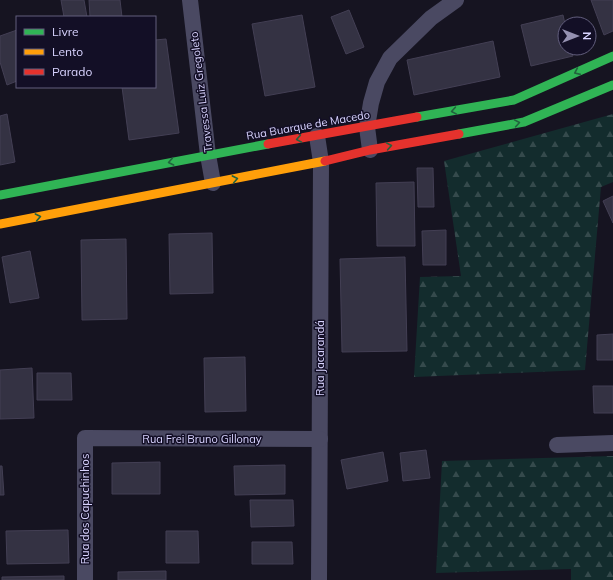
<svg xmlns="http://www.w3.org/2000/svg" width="613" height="580" font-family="Mulish,sans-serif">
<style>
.forest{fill:url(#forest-firs)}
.building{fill:#343243;stroke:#433f54}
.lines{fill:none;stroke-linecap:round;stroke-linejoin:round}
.street{stroke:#4a4962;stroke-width:16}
.fast{stroke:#30b455;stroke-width:9}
.slow{stroke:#ff9f0a;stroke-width:9}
.jam{stroke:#e5322d;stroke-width:9}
.oneway{stroke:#22623e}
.labels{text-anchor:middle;stroke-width:3;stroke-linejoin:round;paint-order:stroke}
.street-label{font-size:11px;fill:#d9d4ff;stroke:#130f26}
</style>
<defs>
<pattern id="forest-firs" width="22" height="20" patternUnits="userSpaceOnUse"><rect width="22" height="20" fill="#132c2d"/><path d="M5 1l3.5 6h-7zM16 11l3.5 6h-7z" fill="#354a4c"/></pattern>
</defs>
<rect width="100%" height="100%" fill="#161421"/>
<!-- forest -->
<g class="forest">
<polygon points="613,114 613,182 601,187 585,370 414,377 420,277 461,276 444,161"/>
<polygon points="613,456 613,580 571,580 571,569 436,573 442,461"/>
</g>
<!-- building -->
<g class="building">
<polygon points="61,0 84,0 87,17 64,17"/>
<polygon points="89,0 120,0 122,17 90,17"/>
<polygon points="591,0 613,0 613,31 604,35"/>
<polygon points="349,10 364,47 346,54 331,17"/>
<polygon points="302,15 315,87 265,96 252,24"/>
<polygon points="563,15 565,24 565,48 571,48 573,56 531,66 521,25"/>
<polygon points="17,30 17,81 7,85 0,62 0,36"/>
<polygon points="166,39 179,133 129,140 122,87 155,87 155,40"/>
<polygon points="493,41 500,77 414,95 407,60"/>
<polygon points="7,114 15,162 0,165 0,116"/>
<polygon points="417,168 433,168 434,207 418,207"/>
<polygon points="414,182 415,246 377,246 376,183"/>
<polygon points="613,196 613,223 603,201"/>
<polygon points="446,230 446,265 423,265 422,231"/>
<polygon points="212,233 213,293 170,294 169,234"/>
<polygon points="126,239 127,319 82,320 81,240"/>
<polygon points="30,251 39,298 10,303 2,257"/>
<polygon points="405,257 407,351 342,352 340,259"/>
<polygon points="613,334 613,360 597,360 597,335"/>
<polygon points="245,357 246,411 205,412 204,358"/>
<polygon points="32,368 34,418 0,419 0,370"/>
<polygon points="37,373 71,373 72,400 37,400"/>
<polygon points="593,386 613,386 613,413 594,413"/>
<polygon points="426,450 430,478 403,481 400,453"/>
<polygon points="383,452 388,481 347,489 341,460"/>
<polygon points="160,462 160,494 112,494 112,463"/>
<polygon points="285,465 285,494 235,495 234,466"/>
<polygon points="0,466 2,466 4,495 0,495"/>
<polygon points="250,500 293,500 294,526 251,527"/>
<polygon points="68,530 69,563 7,564 6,531"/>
<polygon points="166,531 198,531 199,563 166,563"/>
<polygon points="252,542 292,542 293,564 252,564"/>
<polygon points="166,571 166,580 118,580 118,572"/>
<polygon points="64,576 64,580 2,580 2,577"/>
</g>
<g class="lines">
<!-- street -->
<g class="street">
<polyline points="190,0 208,155 213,183"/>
<polyline points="317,136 321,162 319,580"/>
<polyline points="370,150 367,127 371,103 377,82 390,58 431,18 456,0"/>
<polyline points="557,445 613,443"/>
<polyline points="85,580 85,438 320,439"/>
</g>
<!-- fast -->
<g class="fast">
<polyline points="417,117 514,100 613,56"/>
<polyline points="459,134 524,122 613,85"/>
<polyline points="0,195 268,144"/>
</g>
<!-- slow -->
<polyline class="slow" points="0,224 325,161"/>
<!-- jam -->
<g class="jam">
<polyline points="268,144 417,117"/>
<polyline points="325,161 370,150 459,134"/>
</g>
</g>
<!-- one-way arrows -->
<defs><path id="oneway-chevron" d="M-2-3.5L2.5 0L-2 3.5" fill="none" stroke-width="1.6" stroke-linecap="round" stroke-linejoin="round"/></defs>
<g class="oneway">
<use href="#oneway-chevron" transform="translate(577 72) rotate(156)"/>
<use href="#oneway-chevron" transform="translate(454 111) rotate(170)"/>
<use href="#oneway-chevron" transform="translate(517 123) rotate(-10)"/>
<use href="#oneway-chevron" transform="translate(299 139) rotate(170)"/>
<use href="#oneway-chevron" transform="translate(389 146) rotate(-10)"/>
<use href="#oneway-chevron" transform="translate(171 162) rotate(169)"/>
<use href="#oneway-chevron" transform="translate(235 179) rotate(-11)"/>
<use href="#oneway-chevron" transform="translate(38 217) rotate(-11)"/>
</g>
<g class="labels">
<!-- street labels -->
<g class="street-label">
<text transform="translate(201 92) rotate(-97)" y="4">Travessa Luiz Gregoleto</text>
<text transform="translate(308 125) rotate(-10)" y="4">Rua Buarque de Macedo</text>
<text transform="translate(320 358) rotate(-90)" y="4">Rua Jacarandá</text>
<text x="202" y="443">Rua Frei Bruno Gillonay</text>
<text transform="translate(85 509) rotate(-90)" y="4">Rua dos Capuchinhos</text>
</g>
</g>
<!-- legend -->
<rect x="16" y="16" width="140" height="72" fill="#130f26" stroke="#625e7d"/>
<rect x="24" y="29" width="20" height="6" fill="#30b455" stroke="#625e7d"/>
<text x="52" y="36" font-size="12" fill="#d9d4ff">Livre</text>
<rect x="24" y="49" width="20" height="6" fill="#ff9f0a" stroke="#625e7d"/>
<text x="52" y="56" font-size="12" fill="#d9d4ff">Lento</text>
<rect x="24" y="69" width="20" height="6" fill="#e5322d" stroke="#625e7d"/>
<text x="52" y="76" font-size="12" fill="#d9d4ff">Parado</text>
<!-- north arrow -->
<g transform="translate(577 36) rotate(90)"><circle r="19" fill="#130f26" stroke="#625e7d"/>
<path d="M0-3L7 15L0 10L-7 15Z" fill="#9591b1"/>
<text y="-6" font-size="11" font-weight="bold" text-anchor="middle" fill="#d9d4ff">N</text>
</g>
</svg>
